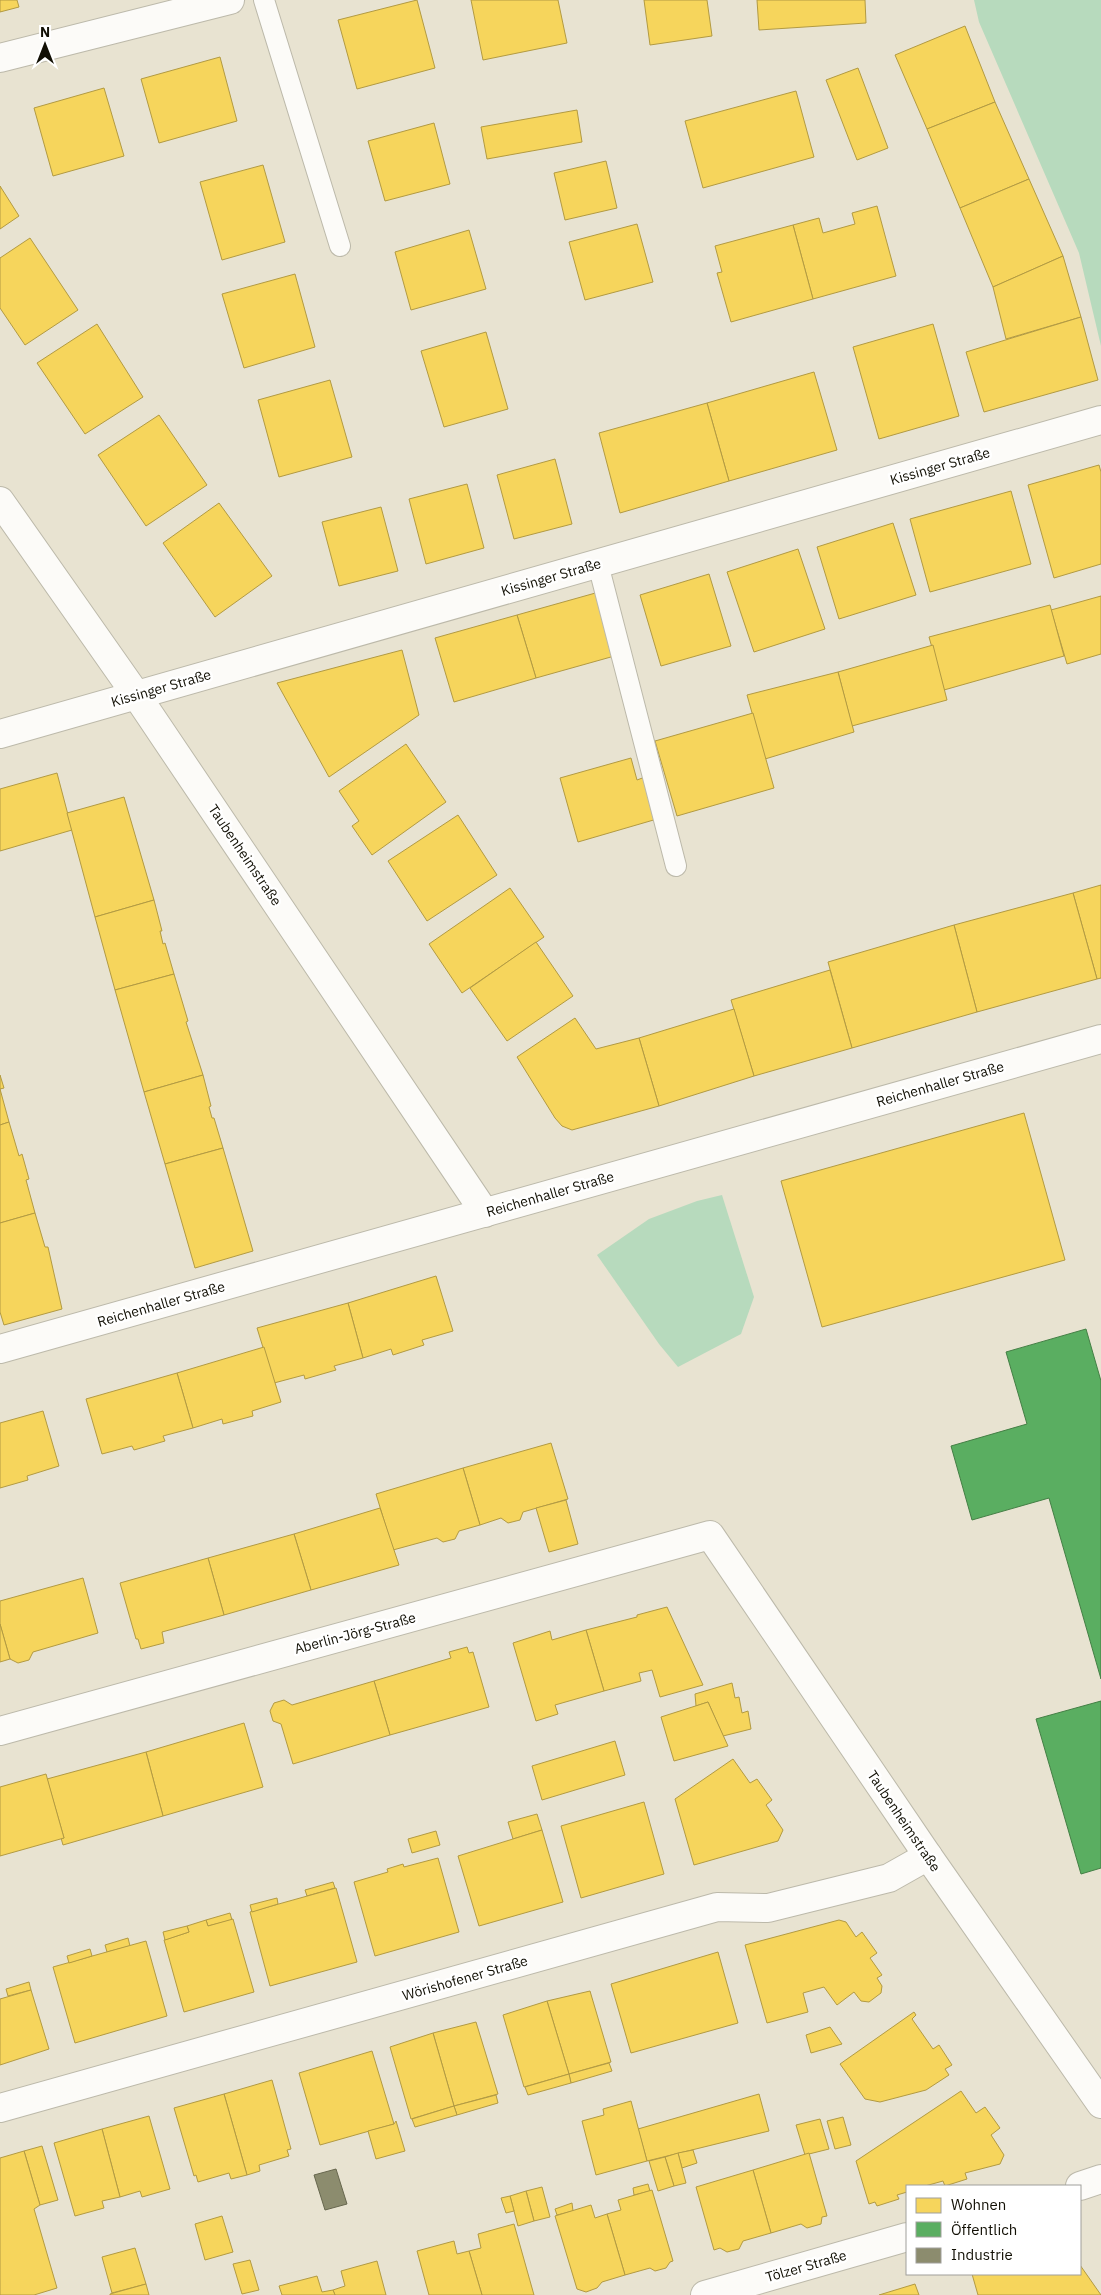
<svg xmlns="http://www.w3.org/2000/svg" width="1101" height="2295" font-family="'IBM Plex Sans',sans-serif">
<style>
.green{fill:#b7dabd}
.homes{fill:#f6d55c;stroke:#b29a42}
.public{fill:#5aae61;stroke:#447f45}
.industry{fill:#8c8c6e;stroke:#67674e}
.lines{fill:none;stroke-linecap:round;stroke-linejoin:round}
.service-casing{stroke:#bcb9aa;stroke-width:22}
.minor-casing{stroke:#bcb9aa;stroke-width:30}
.service{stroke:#fcfbf8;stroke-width:20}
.minor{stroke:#fcfbf8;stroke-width:28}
.labels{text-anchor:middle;stroke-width:5;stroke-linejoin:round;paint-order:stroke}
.street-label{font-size:14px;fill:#121005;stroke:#fff}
</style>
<rect width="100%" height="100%" fill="#e8e3d1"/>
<!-- green -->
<g class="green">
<polygon points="974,0 1101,0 1101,346 1079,253 979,22"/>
<polygon points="722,1195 754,1297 741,1334 678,1367 659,1344 597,1255 649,1219 697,1201"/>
</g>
<!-- homes -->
<g class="homes">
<polygon points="0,0 17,0 19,7 0,12"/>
<polygon points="417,0 435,68 357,89 338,20"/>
<polygon points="471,0 558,0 567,43 483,60"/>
<polygon points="644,0 707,0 712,36 650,45"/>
<polygon points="757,0 865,0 866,23 759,30"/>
<polygon points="965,26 995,102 927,129 895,55"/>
<polygon points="220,57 237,121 159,143 141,79"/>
<polygon points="858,68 888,148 857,160 826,80"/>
<polygon points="104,88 124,156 53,176 34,108"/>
<polygon points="796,91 814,157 703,188 685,121"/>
<polygon points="995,102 1029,179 960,208 927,129"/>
<polygon points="577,110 582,142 487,159 481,127"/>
<polygon points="434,123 450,184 385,201 368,141"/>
<polygon points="606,161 617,208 565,220 554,173"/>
<polygon points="263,165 285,242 222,260 200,182"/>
<polygon points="1029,179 1063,256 993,287 960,208"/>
<polygon points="0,186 19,216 0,229"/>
<polygon points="877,206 896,276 813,299 793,225 819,218 823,233 855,224 852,213"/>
<polygon points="637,224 653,282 585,300 569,242"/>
<polygon points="793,225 813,299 731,322 717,273 722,272 715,246"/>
<polygon points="469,230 486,289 411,310 395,252"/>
<polygon points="30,238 78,310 25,345 0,308 0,258"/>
<polygon points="1063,256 1081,317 1006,339 993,287"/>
<polygon points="295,274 315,347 244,368 222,294"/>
<polygon points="1081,317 1098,380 984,412 966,352"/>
<polygon points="97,324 143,397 85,434 37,363"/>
<polygon points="933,324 959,416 879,439 853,347"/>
<polygon points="486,332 508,409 444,427 421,351"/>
<polygon points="814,372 837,450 729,481 707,403"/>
<polygon points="330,380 352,457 279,477 258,400"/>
<polygon points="707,403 729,481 620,513 599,433"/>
<polygon points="159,415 207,485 146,526 98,455"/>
<polygon points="555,459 572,524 514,539 497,475"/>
<polygon points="1099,465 1101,472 1101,564 1054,578 1028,485"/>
<polygon points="467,484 484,548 426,564 409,499"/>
<polygon points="1011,491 1031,564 930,592 910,519"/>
<polygon points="219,503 272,576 215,617 163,543"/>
<polygon points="381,507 398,571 339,586 322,522"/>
<polygon points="893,523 916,595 839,619 817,547"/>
<polygon points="798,549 825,629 754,652 727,572"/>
<polygon points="709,574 731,646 661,666 640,595"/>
<polygon points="599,592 618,655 536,678 517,615"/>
<polygon points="1101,596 1101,654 1067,664 1051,610"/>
<polygon points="1050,605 1064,656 944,690 929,637"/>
<polygon points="517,615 536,678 454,702 435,638"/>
<polygon points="933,645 947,700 852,726 838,672"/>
<polygon points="402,650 419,715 329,777 277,683"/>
<polygon points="838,672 854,732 765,759 747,695"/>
<polygon points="753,713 774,788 677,816 655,741"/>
<polygon points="406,744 446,802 372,855 352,826 359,821 339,791"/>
<polygon points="631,758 637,780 645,777 657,819 578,842 560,778"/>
<polygon points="57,773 72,830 0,851 0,789"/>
<polygon points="124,797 154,900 95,917 67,813"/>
<polygon points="458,815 497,875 427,921 388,861"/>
<polygon points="1101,885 1101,978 1097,979 1073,893"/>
<polygon points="510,888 544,937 462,993 429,944"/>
<polygon points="1073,893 1097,979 977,1012 954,925"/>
<polygon points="154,900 162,931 160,931 163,944 165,943 174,974 115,990 95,917"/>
<polygon points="954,925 977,1012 852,1048 828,962"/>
<polygon points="536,942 573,996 507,1041 470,988"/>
<polygon points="830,970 852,1048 754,1076 731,1000"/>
<polygon points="174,974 188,1021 186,1022 203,1075 144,1092 115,990"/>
<polygon points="734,1009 754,1076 659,1106 639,1038"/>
<polygon points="575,1018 596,1049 639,1038 659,1106 572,1130 562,1126 555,1118 517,1057"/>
<polygon points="0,1075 4,1088 0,1089 9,1122 0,1125"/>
<polygon points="203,1075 211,1106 209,1107 212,1118 214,1118 223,1148 165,1164 144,1092"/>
<polygon points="1024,1113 1065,1260 822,1327 781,1181"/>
<polygon points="9,1122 19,1156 22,1154 29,1179 26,1180 35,1213 0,1223 0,1125"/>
<polygon points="223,1148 253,1251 195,1268 165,1164"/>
<polygon points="35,1213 45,1247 48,1247 62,1309 4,1325 0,1312 0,1223"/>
<polygon points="436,1276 453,1331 422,1340 424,1345 393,1355 391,1349 363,1358 348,1303"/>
<polygon points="348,1303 363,1358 334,1366 336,1370 305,1379 304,1375 274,1383 257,1328"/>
<polygon points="264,1347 281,1402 252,1411 253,1416 223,1424 222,1419 193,1428 177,1373"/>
<polygon points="177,1373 193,1428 163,1436 165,1441 134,1450 132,1446 102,1454 86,1399"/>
<polygon points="43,1411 59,1466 27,1476 28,1480 0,1488 0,1423"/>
<polygon points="551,1443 568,1499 523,1512 520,1520 508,1523 501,1518 480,1525 463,1468"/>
<polygon points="463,1468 480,1525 459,1531 455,1539 443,1542 437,1538 393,1550 376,1494"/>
<polygon points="566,1500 578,1544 549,1552 536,1508"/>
<polygon points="380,1508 399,1565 311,1590 294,1534"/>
<polygon points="294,1534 311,1590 224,1615 208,1558"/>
<polygon points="208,1558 224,1615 162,1632 164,1643 141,1649 138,1639 136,1639 120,1583"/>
<polygon points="83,1578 98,1633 33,1652 29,1660 18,1663 10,1659 0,1624 0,1601"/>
<polygon points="667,1607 703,1685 660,1697 652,1670 639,1673 641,1681 604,1691 586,1630 637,1617 637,1615"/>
<polygon points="0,1624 10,1659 0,1662"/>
<polygon points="586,1630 604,1691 555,1705 558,1714 536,1721 513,1643 550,1631 552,1640"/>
<polygon points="467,1647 469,1653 473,1652 489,1707 390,1735 374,1681 451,1658 449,1652"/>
<polygon points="374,1681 390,1735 293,1764 281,1724 273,1721 270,1711 274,1703 284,1700 292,1705"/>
<polygon points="732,1683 735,1698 739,1697 742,1713 748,1711 751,1729 723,1736 708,1702 696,1706 695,1694"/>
<polygon points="708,1702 728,1746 674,1761 661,1717"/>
<polygon points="244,1723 263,1787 163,1816 146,1752"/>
<polygon points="615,1741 625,1775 542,1800 532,1766"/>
<polygon points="146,1752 163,1816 63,1845 61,1838 64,1838 47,1779"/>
<polygon points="733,1759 750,1783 757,1779 772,1800 766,1805 783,1830 778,1841 694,1865 675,1799"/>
<polygon points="46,1774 64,1838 0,1856 0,1787"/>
<polygon points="644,1802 664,1874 581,1898 561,1826"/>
<polygon points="537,1814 542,1830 513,1839 508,1822"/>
<polygon points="542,1830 563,1902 479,1926 458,1856"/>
<polygon points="436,1831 440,1845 412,1853 408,1839"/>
<polygon points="438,1858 459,1932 375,1956 354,1882 388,1872 387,1869 403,1864 404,1867"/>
<polygon points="333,1882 335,1888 307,1896 305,1890"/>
<polygon points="336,1888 357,1962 270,1986 250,1912"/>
<polygon points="277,1898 278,1904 252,1912 250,1905"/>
<polygon points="230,1913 232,1920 208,1926 206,1920"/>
<polygon points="233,1919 254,1992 184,2012 164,1940 189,1932 187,1926 206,1920 208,1926"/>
<polygon points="839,1920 846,1922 856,1937 862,1932 877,1953 870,1958 882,1975 877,1978 882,1986 881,1993 869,2002 861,2001 854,1992 837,2005 824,1987 803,1993 808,2012 767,2023 745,1945"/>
<polygon points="187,1926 189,1932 165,1940 163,1932"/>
<polygon points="128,1938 130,1946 107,1952 105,1945"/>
<polygon points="146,1941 167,2016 75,2043 53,1967"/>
<polygon points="90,1949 92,1956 69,1963 67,1956"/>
<polygon points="718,1952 738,2023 631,2053 611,1984"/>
<polygon points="29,1982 31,1990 8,1996 6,1989"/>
<polygon points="31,1990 49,2049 0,2065 0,1999"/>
<polygon points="590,1991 611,2062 569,2074 547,2001"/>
<polygon points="547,2001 569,2074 524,2087 503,2015"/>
<polygon points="914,2012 916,2015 912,2019 933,2049 939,2045 952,2065 945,2069 949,2075 926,2090 880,2102 865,2099 840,2064"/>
<polygon points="476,2022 498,2094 454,2106 433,2033"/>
<polygon points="830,2027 842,2044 811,2053 806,2035"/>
<polygon points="433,2033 454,2106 411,2119 390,2047"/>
<polygon points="372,2051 394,2124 320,2145 299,2073"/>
<polygon points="609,2063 612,2071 571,2083 569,2074"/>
<polygon points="569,2074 571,2083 528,2095 525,2087"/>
<polygon points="272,2080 291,2149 287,2150 289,2156 259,2165 260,2171 247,2175 224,2094"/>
<polygon points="961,2091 976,2113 985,2107 1000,2128 991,2135 1004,2155 1000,2164 965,2173 967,2179 945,2186 943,2181 925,2186 907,2186 907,2192 897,2195 899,2199 877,2206 875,2202 869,2204 856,2161"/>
<polygon points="224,2094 247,2175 231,2179 229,2173 198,2182 196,2175 194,2176 174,2108"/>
<polygon points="759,2094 769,2131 647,2161 638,2129"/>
<polygon points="496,2095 498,2103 457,2115 454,2106"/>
<polygon points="631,2101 647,2161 596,2175 582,2121 604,2115 603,2109"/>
<polygon points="454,2106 457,2115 415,2127 412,2119"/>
<polygon points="149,2116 170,2189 142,2197 140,2191 120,2197 102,2129"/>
<polygon points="843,2117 851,2145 835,2149 827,2121"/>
<polygon points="820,2119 829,2149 805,2155 796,2125"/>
<polygon points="396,2121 405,2151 376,2159 368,2131 394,2124"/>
<polygon points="102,2129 120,2197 102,2201 104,2208 75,2216 54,2143"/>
<polygon points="42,2146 58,2200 40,2205 24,2151"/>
<polygon points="693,2150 697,2163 682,2168 678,2153"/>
<polygon points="24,2151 40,2205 34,2209 57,2288 34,2295 0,2295 0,2158"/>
<polygon points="678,2153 686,2183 674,2186 665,2157"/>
<polygon points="809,2153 827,2216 822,2217 821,2224 807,2228 801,2224 771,2233 753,2170"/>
<polygon points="665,2157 674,2186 658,2191 649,2161"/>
<polygon points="753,2170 771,2233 743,2241 739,2249 727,2252 720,2248 714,2250 696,2187"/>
<polygon points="648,2184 650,2191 634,2195 633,2188"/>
<polygon points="542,2187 550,2217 534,2221 526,2191"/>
<polygon points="652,2190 673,2261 670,2262 666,2268 655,2271 650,2268 625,2275 607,2214 621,2210 618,2200"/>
<polygon points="526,2191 534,2221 518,2226 510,2196"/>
<polygon points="510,2196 514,2211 506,2213 501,2198"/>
<polygon points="572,2203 573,2211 557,2215 555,2209"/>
<polygon points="591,2205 595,2218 607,2214 625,2275 602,2282 597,2288 586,2292 577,2289 555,2216"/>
<polygon points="222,2216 233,2252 205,2260 195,2224"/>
<polygon points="514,2224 534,2295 482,2295 469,2251 481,2248 478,2234"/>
<polygon points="454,2241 457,2254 469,2251 482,2295 429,2295 417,2251"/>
<polygon points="135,2248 146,2284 112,2293 102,2257"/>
<polygon points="250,2260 259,2290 242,2294 233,2264"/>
<polygon points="377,2261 386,2295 335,2295 333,2290 345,2286 341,2271"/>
<polygon points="1080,2265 1101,2295 978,2295 972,2274 1080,2274"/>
<polygon points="317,2276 322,2292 333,2290 335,2295 282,2295 279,2286"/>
<polygon points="146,2284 149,2295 110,2295 110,2294"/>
<polygon points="915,2284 919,2295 879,2295"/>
</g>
<!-- public -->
<g class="public">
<polygon points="1086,1329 1101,1381 1101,1679 1049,1498 972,1520 951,1446 1027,1424 1006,1352"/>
<polygon points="1101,1701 1101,1868 1081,1874 1036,1719"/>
</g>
<!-- industry -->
<polygon class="industry" points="336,2169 347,2204 325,2210 314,2175"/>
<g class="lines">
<defs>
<g id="service">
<polyline points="264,0 340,246"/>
<polyline points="598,564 676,866"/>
</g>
<g id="minor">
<polyline points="0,58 230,0"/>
<polyline points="0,501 137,696 485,1213"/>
<polyline points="0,734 1101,420"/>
<polyline points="0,1349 1101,1039"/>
<polyline points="0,1731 710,1535 928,1856 1101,2104"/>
<polyline points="0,2108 717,1907 768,1908 889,1878 928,1856"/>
<polyline points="1080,2186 1101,2179"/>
<polyline points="705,2295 907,2237"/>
</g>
</defs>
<!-- service casing -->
<use href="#service" class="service-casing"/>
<!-- minor casing -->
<use href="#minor" class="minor-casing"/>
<!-- service -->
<use href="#service" class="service"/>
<!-- minor -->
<use href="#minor" class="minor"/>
</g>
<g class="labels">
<!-- street labels -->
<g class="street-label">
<text transform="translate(940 466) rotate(-16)" y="5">Kissinger Straße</text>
<text transform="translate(551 577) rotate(-16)" y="5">Kissinger Straße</text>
<text transform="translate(161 688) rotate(-16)" y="5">Kissinger Straße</text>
<text transform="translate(245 855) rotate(56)" y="5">Taubenheimstraße</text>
<text transform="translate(940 1084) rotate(-16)" y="5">Reichenhaller Straße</text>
<text transform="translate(550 1194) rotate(-16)" y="5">Reichenhaller Straße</text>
<text transform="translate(161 1304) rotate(-16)" y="5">Reichenhaller Straße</text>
<text transform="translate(355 1633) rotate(-15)" y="5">Aberlin-Jörg-Straße</text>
<text transform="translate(904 1821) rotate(56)" y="5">Taubenheimstraße</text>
<text transform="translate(465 1978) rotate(-16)" y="5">Wörishofener Straße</text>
<text transform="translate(806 2266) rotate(-16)" y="5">Tölzer Straße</text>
</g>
</g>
<!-- legend -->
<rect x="906" y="2185" width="175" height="90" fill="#ffffff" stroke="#a09f9b"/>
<rect x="916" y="2198" width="25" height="15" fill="#f6d55c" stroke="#a09f9b"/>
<text x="951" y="2210" font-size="15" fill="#121005">Wohnen</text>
<rect x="916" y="2222" width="25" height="15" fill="#5aae61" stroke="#a09f9b"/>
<text x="951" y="2235" font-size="15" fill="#121005">Öffentlich</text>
<rect x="916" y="2248" width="25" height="15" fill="#8c8c6e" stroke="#a09f9b"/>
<text x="951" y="2260" font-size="15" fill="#121005">Industrie</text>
<!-- north arrow -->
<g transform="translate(45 45)" stroke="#ffffff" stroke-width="4" paint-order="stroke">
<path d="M0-4L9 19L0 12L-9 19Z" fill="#121005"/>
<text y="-8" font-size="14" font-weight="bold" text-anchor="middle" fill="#121005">N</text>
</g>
</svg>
